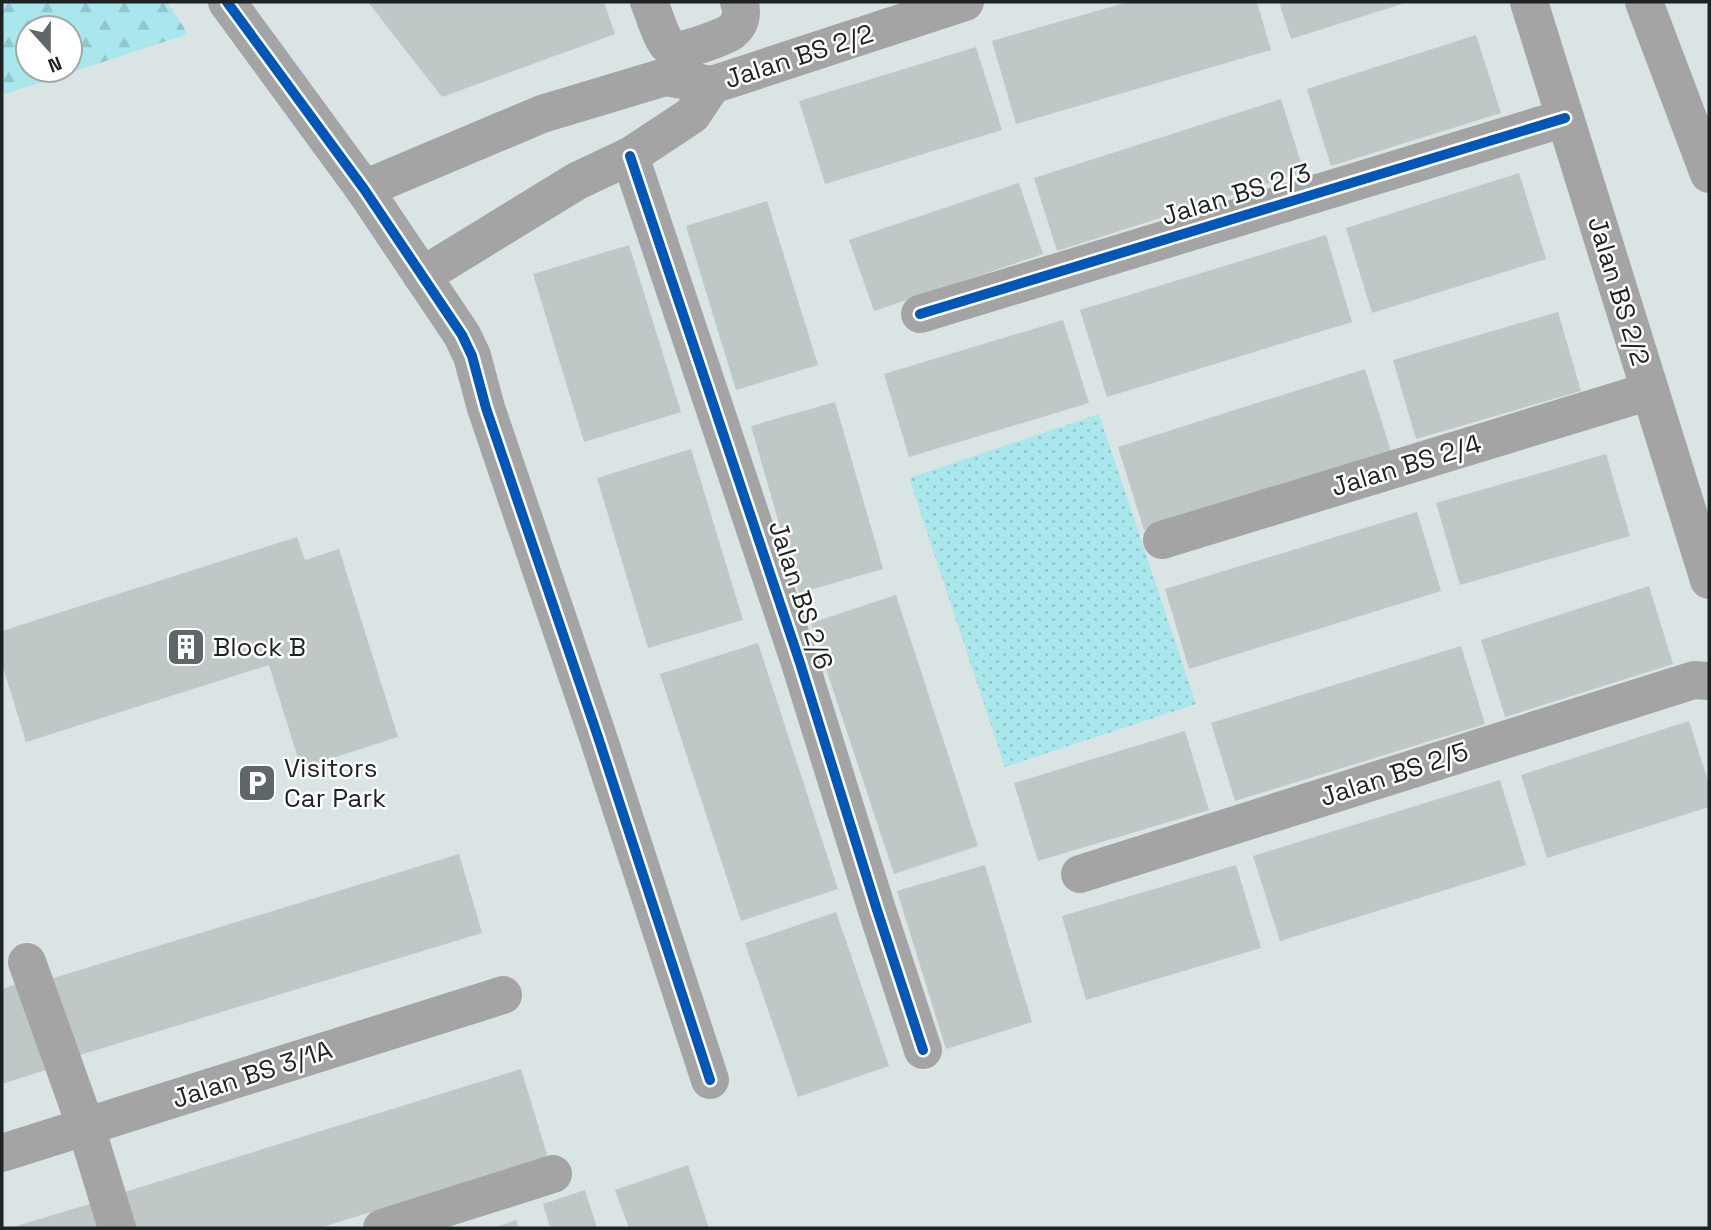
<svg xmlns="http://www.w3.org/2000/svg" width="1711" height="1230" font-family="'Space Grotesk',sans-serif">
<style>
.forest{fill:url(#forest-firs);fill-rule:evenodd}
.park{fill:url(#park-dots)}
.building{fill:#bfc7c7}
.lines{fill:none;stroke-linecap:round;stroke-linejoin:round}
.minor{stroke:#a4a4a5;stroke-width:38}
.cycleway-casing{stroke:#fff;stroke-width:15}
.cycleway{stroke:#0057b8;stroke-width:10}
.labels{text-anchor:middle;stroke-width:5;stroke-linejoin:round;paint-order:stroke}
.street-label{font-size:26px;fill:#1d2324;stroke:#fff}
.poi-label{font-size:26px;fill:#1d2324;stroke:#fff;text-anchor:start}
</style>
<defs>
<pattern id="forest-firs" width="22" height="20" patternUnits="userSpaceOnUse" patternTransform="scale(1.75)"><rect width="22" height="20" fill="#a9e7ec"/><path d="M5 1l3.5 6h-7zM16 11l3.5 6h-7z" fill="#91c6ca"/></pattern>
<pattern id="park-dots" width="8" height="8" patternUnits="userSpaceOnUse" patternTransform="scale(1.75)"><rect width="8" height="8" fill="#a9e7ec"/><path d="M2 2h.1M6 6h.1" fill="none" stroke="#91c6ca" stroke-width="1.8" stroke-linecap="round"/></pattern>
</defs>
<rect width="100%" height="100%" fill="#dae4e5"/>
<!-- forest -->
<path class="forest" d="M2 2H167L188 34 2 95ZM28 28H70V70H28Z"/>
<!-- park -->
<polygon class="park" points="1099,414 1196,704 1005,767 909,478"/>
<!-- building -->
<g class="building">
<polygon points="368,2 604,2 615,34 442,97"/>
<polygon points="1128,2 1257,2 1271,50 1016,124 992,41"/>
<polygon points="1279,2 1408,2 1291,39"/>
<polygon points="1476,35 1501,113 1331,166 1307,89"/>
<polygon points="976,47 1002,130 825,184 799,101"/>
<polygon points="1281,99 1304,172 1057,251 1034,178"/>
<polygon points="1519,173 1546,259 1372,313 1346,228"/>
<polygon points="1019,183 1043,254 874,311 849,240"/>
<polygon points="767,201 818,365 736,390 686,226"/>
<polygon points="1326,235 1352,322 1107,397 1080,310"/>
<polygon points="629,245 681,412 584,442 533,274"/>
<polygon points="1558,312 1581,391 1416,439 1393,360"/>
<polygon points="1063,320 1089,403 909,457 884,374"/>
<polygon points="1365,369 1391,451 1144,530 1118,447"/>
<polygon points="835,402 883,569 799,593 751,426"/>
<polygon points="691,449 743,620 648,648 597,478"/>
<polygon points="1606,454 1630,536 1460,585 1436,503"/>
<polygon points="1417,512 1441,591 1189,669 1165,589"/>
<polygon points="297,537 305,560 339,549 398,737 301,768 269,665 26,742 2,664 2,631"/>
<polygon points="1649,586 1673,664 1505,717 1481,640"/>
<polygon points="896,595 978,846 894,874 811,623"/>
<polygon points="758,643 838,889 741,921 660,674"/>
<polygon points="1461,646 1485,724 1235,801 1211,723"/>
<polygon points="1689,721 1709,784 1709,807 1547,858 1521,775"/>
<polygon points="1185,731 1209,810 1038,861 1014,783"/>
<polygon points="1500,780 1526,865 1280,941 1253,856"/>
<polygon points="459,854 482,933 70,1058 47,980"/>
<polygon points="985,865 1032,1022 946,1049 897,891"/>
<polygon points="1236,865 1261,948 1086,1000 1062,916"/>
<polygon points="836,912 889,1066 798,1097 745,943"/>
<polygon points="22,982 49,1069 2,1084 2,989"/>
<polygon points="521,1069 548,1158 319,1228 125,1228 115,1195"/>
<polygon points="688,1165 709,1228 629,1228 615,1190"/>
<polygon points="585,1190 597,1228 550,1228 543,1204"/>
<polygon points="93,1203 100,1228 10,1228"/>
<polygon points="516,1220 519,1228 494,1228"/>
</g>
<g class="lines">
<!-- minor -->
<g class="minor">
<polyline points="227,2 364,189 462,335 472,356 486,408 598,737 710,1080"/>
<path d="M649 2C654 13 661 40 670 47 673 49 675 50 680 50 689 49 725 37 732 31 741 24 743 12 739 2"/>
<polyline points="1529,2 1709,580"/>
<polyline points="1644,2 1709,174"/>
<polyline points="712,85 965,2"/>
<polyline points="630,156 800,663 877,910 923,1050"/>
<polyline points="364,189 542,114 665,77 712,85"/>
<polyline points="422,276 577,181 630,156 692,115 712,85"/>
<polyline points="920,314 1565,118"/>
<polyline points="1162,540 1650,391"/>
<polyline points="1080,874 1694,680 1709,681"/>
<polyline points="27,962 86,1127 117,1228"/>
<polyline points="2,1153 503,995"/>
<polyline points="382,1228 553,1174"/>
</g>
<defs>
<g id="cycleway">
<polyline points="227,2 364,189 462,335 472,356 486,408 598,737 710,1080"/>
<polyline points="630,156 800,663 877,910 923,1050"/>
<polyline points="920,314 1565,118"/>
</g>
</defs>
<!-- cycleway casing -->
<use href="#cycleway" class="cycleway-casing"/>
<!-- cycleway -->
<use href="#cycleway" class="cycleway"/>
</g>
<!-- icons -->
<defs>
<symbol id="building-square" viewBox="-11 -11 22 22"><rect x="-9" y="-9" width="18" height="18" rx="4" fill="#5f6768" stroke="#fff"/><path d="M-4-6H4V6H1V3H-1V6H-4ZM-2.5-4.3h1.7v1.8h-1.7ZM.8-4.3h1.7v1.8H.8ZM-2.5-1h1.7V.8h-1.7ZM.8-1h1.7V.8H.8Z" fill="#fff"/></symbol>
<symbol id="parking-square" viewBox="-11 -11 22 22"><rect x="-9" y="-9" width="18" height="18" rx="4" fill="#5f6768" stroke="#fff"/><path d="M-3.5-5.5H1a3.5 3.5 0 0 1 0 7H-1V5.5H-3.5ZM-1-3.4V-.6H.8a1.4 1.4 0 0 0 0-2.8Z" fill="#fff"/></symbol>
</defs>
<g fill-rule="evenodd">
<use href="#building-square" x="164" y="625" width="44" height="44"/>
<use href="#parking-square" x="235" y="761" width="44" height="44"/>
</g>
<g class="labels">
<!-- street labels -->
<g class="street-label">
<text transform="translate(799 56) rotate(-18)" y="9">Jalan BS 2/2</text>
<text transform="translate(1236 194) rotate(-17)" y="9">Jalan BS 2/3</text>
<text transform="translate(1619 291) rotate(73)" y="9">Jalan BS 2/2</text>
<text transform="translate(1406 465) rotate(-17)" y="9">Jalan BS 2/4</text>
<text transform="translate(801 595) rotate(72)" y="9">Jalan BS 2/6</text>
<text transform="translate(1394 774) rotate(-18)" y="9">Jalan BS 2/5</text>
<text transform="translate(252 1074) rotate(-18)" y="9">Jalan BS 3/1A</text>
</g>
<!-- poi labels -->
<g class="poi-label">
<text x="213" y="656">Block B</text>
<text x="284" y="777">Visitors<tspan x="284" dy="30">Car Park</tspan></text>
</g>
</g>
<!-- border -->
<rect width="1711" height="1230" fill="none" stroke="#1d2324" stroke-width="7"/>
<!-- north arrow -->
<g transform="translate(49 49) rotate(159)"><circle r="33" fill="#ffffff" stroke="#a5a7a7" stroke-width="2"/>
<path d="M0-5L12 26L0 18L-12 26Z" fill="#5f6768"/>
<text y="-10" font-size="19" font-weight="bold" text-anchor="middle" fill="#1d2324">N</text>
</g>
</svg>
